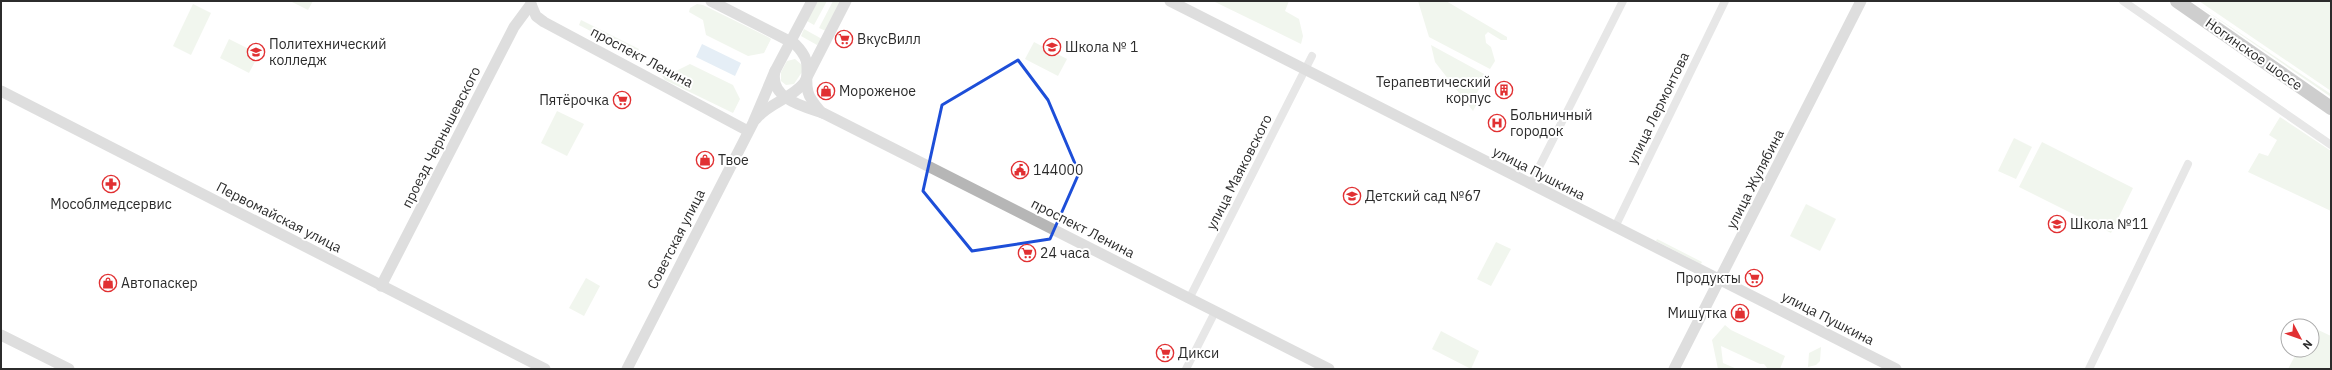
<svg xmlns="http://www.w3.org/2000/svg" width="2332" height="370" font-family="'IBM Plex Sans',sans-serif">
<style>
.green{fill:#e1ead9}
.water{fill:#c5d9ea}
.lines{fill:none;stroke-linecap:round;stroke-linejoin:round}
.street{stroke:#c9c9c9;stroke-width:8}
.secondary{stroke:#b6b6b6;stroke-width:11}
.highway{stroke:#939393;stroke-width:14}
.marked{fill:none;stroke:#1d4ed8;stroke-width:3;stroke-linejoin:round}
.labels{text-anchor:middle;stroke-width:4;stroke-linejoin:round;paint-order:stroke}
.poi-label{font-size:14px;fill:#2c2c2c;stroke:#fff;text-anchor:start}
.street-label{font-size:14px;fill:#2c2c2c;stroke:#fff}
</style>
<rect width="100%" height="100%" fill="#fff"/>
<!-- green -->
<g class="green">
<polygon points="290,1 313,1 308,10"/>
<polygon points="818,1 827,1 814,25 807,21"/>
<polygon points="833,1 842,1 826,31 819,28"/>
<polygon points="1213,1 1289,1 1285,11 1299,19 1303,36 1301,44"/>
<polygon points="1418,1 1446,1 1507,37 1507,40 1501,40 1488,32 1485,35 1486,43 1491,47 1495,61 1490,69 1429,37"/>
<polygon points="2192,1 2331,94 2331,97"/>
<polygon points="2199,1 2331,1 2331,91"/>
<polygon points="193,4 211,13 191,55 173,46"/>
<polygon points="697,4 703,5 768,37 771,39 764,53 748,56 706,35 703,20 689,12 690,8"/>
<polygon points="581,20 639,49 636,55 579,25"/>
<polygon points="804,29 822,39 817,45 801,36"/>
<polygon points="229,39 259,54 249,73 220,58"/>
<polygon points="1034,42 1067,59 1058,76 1025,59"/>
<polygon points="1431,45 1486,75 1477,93 1479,100 1473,111 1435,62"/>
<polygon points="795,59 802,65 802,72 794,84 786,85 781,81 781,72 787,61"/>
<polygon points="690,64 733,85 740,99 733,113 665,80 660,73 662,65 676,71"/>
<polygon points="557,111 584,124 567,156 541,143"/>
<polygon points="2280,117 2331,151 2331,211 2248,172 2259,153 2268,156 2277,140 2269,135"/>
<polygon points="2014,138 2032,147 2016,179 1998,171"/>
<polygon points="2042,142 2133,188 2111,233 2019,187"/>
<polygon points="1806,204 1836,219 1820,251 1790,236"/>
<polygon points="1657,239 1702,262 1701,264 1656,241"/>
<polygon points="1496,242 1511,249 1491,286 1477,279"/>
<polygon points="586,278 600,286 584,316 569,308"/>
<polygon points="1725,325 1731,330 1785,356 1780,369 1768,369 1764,364 1760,364 1721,346 1723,363 1737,369 1718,369 1712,340"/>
<polygon points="2312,327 2331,336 2331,369 2288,369 2298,350 2312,350"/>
<polygon points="1441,331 1479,351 1471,369 1432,349"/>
<polygon points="1821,347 1820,361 1816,365 1808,367 1809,353"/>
</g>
<!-- water -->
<polygon class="water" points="702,44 741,63 735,76 696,57"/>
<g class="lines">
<!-- street -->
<g class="street">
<polyline points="2123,1 2331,145"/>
<polyline points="1530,185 1623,1"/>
<polyline points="1615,227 1725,1"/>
<polyline points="1189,299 1312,56"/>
<polyline points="1186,369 1215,312"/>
<polyline points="2089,369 2188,164"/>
</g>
<!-- secondary -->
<g class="secondary">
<path d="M711 1 795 44C815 64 803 71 808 92 810 100 817 107 822 113"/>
<polyline points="1170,1 1896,369"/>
<polyline points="531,4 536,16 544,22 748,131"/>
<path d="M775 71C769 98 802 106 823 113L1329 369"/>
<polyline points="1,91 545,369"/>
<path d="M756 119C769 103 791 99 804 83L846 1"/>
<polyline points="381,286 514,27 531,4"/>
<polyline points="1,335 69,369"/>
<polyline points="627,369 753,123 775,71 812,1"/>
<polyline points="1674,369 1861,1"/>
</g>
<!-- highway -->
<polyline class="highway" points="2177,1 2331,108"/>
</g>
<!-- marked area -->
<path d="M0 0H2332V370H0ZM1018 60 1048 100 1079 173 1050 239 972 251 923 191 942 105Z" fill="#fff" fill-opacity=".55" fill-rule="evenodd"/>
<path class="marked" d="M1018 60 1048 100 1079 173 1050 239 972 251 923 191 942 105Z"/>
<!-- icons -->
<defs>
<symbol id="supermarket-ring" viewBox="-11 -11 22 22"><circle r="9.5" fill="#fff" stroke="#e13032" stroke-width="1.5"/><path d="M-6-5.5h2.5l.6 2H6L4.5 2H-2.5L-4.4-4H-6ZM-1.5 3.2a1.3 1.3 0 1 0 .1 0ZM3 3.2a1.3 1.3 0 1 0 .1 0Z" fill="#e13032"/></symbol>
<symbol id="school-ring" viewBox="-11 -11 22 22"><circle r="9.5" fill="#fff" stroke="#e13032" stroke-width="1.5"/><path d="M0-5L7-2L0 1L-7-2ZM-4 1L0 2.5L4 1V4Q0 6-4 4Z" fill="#e13032"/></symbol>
<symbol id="university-ring" viewBox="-11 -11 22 22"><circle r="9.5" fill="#fff" stroke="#e13032" stroke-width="1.5"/><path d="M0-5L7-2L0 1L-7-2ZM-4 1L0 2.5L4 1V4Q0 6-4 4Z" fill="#e13032"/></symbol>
<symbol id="building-ring" viewBox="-11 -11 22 22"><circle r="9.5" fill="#fff" stroke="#e13032" stroke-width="1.5"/><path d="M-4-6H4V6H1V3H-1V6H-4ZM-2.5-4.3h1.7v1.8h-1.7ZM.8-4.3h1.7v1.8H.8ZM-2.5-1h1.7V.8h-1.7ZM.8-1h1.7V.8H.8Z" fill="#e13032"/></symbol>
<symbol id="shop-ring" viewBox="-11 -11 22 22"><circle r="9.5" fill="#fff" stroke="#e13032" stroke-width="1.5"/><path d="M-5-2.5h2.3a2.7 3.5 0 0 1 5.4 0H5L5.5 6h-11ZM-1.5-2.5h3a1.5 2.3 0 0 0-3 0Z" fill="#e13032"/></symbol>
<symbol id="hospital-ring" viewBox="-11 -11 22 22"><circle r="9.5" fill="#fff" stroke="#e13032" stroke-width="1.5"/><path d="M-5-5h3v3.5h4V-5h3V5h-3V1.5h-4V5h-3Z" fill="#e13032"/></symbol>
<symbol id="civic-ring" viewBox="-11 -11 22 22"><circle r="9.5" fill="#fff" stroke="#e13032" stroke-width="1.5"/><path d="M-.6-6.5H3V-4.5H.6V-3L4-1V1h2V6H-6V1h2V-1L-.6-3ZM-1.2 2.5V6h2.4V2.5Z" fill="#e13032"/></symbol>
<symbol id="pharmacy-ring" viewBox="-11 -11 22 22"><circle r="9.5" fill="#fff" stroke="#e13032" stroke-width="1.5"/><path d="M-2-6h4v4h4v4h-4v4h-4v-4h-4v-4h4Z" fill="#e13032"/></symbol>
</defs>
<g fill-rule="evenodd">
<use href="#supermarket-ring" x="834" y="29" width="20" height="20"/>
<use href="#school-ring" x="1042" y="37" width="20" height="20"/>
<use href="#university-ring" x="246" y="42" width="20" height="20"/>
<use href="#building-ring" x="1494" y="80" width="20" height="20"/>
<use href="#shop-ring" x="816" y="81" width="20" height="20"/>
<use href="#supermarket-ring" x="612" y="90" width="20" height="20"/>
<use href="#hospital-ring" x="1487" y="113" width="20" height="20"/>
<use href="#shop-ring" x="695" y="150" width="20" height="20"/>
<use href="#civic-ring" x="1010" y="160" width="20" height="20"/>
<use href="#pharmacy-ring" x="101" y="174" width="20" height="20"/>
<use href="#school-ring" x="1342" y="186" width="20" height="20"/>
<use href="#school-ring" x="2047" y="214" width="20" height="20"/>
<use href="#supermarket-ring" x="1017" y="243" width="20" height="20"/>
<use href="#supermarket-ring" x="1744" y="268" width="20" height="20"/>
<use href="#shop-ring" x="98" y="273" width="20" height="20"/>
<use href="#shop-ring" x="1730" y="303" width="20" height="20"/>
<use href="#supermarket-ring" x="1155" y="343" width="20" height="20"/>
</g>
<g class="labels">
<!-- poi labels -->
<g class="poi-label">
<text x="857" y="44">ВкусВилл</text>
<text x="269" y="49">Политехнический<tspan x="269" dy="16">колледж</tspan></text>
<text x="1065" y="52">Школа № 1</text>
<text x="1491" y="87" text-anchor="end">Терапевтический<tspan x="1491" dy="16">корпус</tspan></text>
<text x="839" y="96">Мороженое</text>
<text x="609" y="105" text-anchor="end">Пятёрочка</text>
<text x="1510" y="120">Больничный<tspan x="1510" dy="16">городок</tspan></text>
<text x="718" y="165">Твое</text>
<text x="1033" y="175">144000</text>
<text x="1365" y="201">Детский сад №67</text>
<text x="111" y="209" text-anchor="middle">Мособлмедсервис</text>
<text x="2070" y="229">Школа №11</text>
<text x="1040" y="258">24 часа</text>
<text x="1741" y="283" text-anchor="end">Продукты</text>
<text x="121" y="288">Автопаскер</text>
<text x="1727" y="318" text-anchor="end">Мишутка</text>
<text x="1178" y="358">Дикси</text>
</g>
<!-- street labels -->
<g class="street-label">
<text transform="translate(2254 54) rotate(35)" y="5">Ногинское шоссе</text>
<text transform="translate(642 57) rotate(28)" y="5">проспект Ленина</text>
<text transform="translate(1658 108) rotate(-64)" y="5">улица Лермонтова</text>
<text transform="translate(441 137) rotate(-63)" y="5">проезд Чернышевского</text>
<text transform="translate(1239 172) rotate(-63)" y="5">улица Маяковского</text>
<text transform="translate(1539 173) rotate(27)" y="5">улица Пушкина</text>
<text transform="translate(1755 179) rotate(-63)" y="5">улица Жулябина</text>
<text transform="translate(279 217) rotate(27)" y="5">Первомайская улица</text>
<text transform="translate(1083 228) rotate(27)" y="5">проспект Ленина</text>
<text transform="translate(676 239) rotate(-63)" y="5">Советская улица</text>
<text transform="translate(1828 318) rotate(27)" y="5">улица Пушкина</text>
</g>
</g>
<!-- border -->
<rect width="2332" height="370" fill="none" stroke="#2c2c2c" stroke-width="4"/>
<!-- north arrow -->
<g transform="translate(2300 338) rotate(131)"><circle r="19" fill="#ffffff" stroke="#ababab"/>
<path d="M0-3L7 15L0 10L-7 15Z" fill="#e13032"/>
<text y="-6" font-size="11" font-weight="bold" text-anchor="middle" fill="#2c2c2c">N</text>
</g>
</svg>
